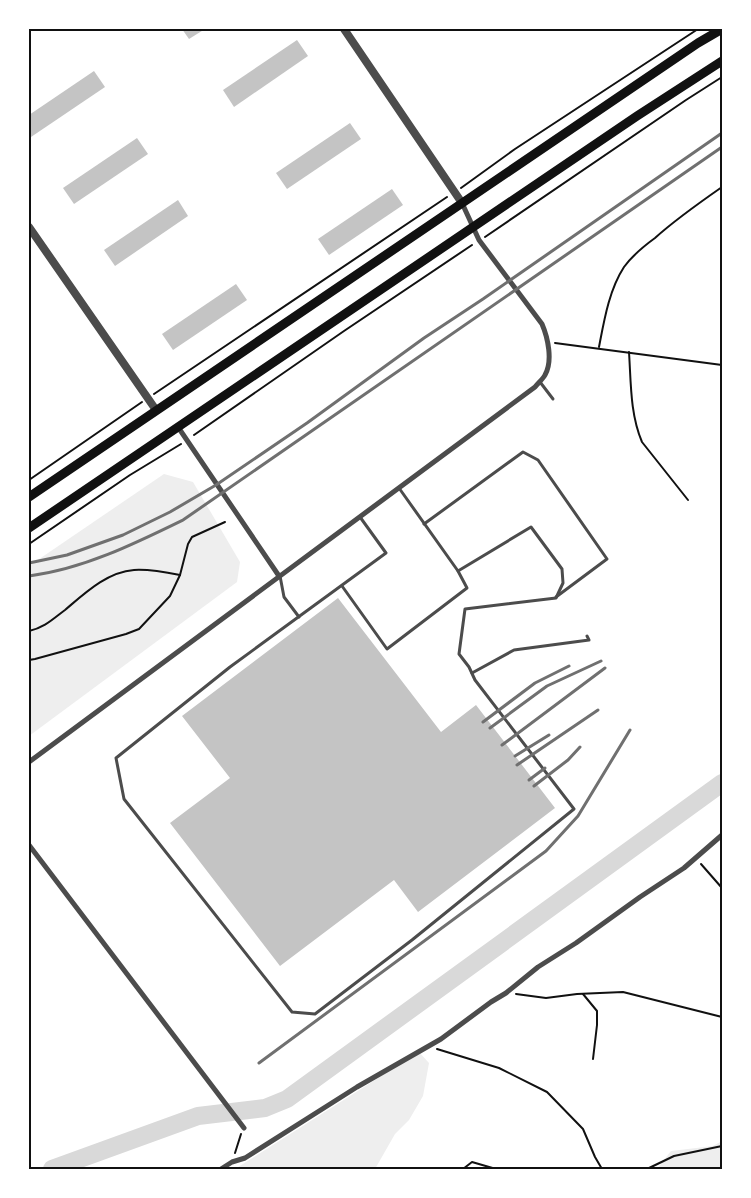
<svg xmlns="http://www.w3.org/2000/svg" width="751" height="1198" font-family="'PT Sans Narrow',sans-serif">
<style>
.green{fill:#eee}
.lines{fill:none;stroke-linecap:round;stroke-linejoin:round}
.river{stroke:#d9d9d9;stroke-width:18}
.building{fill:#c4c4c4}
.path{stroke:#111;stroke-width:2}
.service{stroke:#4c4c4c;stroke-width:3}
.minor{stroke:#4c4c4c;stroke-width:5}
.tertiary{stroke:#4c4c4c;stroke-width:8}
.secondary{stroke:#111;stroke-width:9}
.rail{stroke:#707070;stroke-width:3}
.neatline{fill:none;stroke:#111;stroke-width:2}
</style>
<rect width="100%" height="100%" fill="#fff"/>
<!-- green -->
<g class="green">
<polygon points="164,474 193,482 240,562 237,582 29,736 29,566"/>
<polygon points="419,1052 429,1063 423,1096 409,1120 395,1134 375,1169 235,1169"/>
<polygon points="722,1141 722,1169 657,1169 671,1151 713,1146"/>
</g>
<g class="lines">
<!-- river -->
<polyline class="river" points="52,1169 198,1116 265,1108 287,1099 722,783"/>
</g>
<!-- building -->
<g class="building">
<polygon points="182,29 205,29 189,39"/>
<polygon points="297,40 308,56 234,107 223,90"/>
<polygon points="94,71 105,87 31,137 29,134 29,115"/>
<polygon points="350,123 361,139 287,189 276,173"/>
<polygon points="137,138 148,154 74,204 63,188"/>
<polygon points="392,189 403,205 329,255 318,239"/>
<polygon points="178,200 188,216 115,266 104,250"/>
<polygon points="236,284 247,300 173,350 162,334"/>
<polygon points="338,598 441,732 476,705 555,808 418,912 394,880 280,966 170,823 230,778 182,716"/>
</g>
<g class="lines">
<!-- path -->
<g class="path">
<polyline points="461,188 515,149 698,29"/>
<polyline points="485,237 686,100 722,77"/>
<polyline points="555,343 722,365"/>
<path d="M599 347C604 321 609 290 624 267 632 256 644 246 655 238 676 219 699 203 722 187"/>
<path d="M629 352C631 382 630 414 642 442L688 500"/>
<polyline points="154,394 447,197"/>
<polyline points="194,435 344,331 472,245"/>
<polyline points="29,480 142,402"/>
<polyline points="29,544 130,475 181,444"/>
<path d="M29 631C44 628 53 619 65 610 85 593 107 572 134 570 150 569 165 572 180 575"/>
<polyline points="29,660 35,659 126,634 139,629 170,596 180,575 188,544 192,537 225,522"/>
<polyline points="701,864 722,888"/>
<polyline points="516,994 546,998 577,994 623,992 722,1017"/>
<polyline points="583,994 597,1011 597,1025 593,1059"/>
<polyline points="437,1049 499,1068 547,1092 583,1129 595,1157 602,1169"/>
<polyline points="235,1153 241,1134"/>
<polyline points="463,1169 472,1162 496,1169"/>
<polyline points="647,1169 674,1156 722,1146"/>
</g>
<!-- service -->
<g class="service">
<polyline points="540,382 553,399"/>
<polyline points="360,517 386,553 230,667 116,758 124,799 292,1012 315,1014 412,940 574,809 475,680 469,667 459,654 465,609 556,598 563,583 562,569 531,527 458,571 399,488"/>
<polyline points="424,524 523,452 538,460 607,559 556,597"/>
<polyline points="280,576 284,597 299,617"/>
<polyline points="342,586 387,649 467,588 458,571"/>
<polyline points="472,673 514,650 589,640 587,636"/>
</g>
<!-- minor -->
<g class="minor">
<polyline points="178,427 279,576"/>
<path d="M29 762 535 387C538 383 543 379 545 375 553 361 548 338 542 324L479 240 462 203"/>
<polyline points="29,845 244,1128"/>
<polyline points="221,1169 232,1162 245,1158 357,1087 441,1039 491,1002 506,993 538,967 576,943 640,897 684,868 722,835"/>
</g>
<!-- tertiary -->
<g class="tertiary">
<polyline points="344,29 462,203"/>
<polyline points="29,227 156,410"/>
</g>
<!-- secondary -->
<g class="secondary">
<polyline points="29,497 698,43 722,29"/>
<polyline points="29,528 637,116 722,61"/>
</g>
<!-- rail -->
<g class="rail">
<polyline points="29,563 67,555 123,535 170,512 216,485 307,423 424,338 483,299 722,133"/>
<path d="M29 576C83 569 134 544 183 520L722 147"/>
<polyline points="483,722 535,683 569,666"/>
<polyline points="490,728 547,686 601,661"/>
<polyline points="502,745 605,668"/>
<polyline points="515,756 549,735"/>
<polyline points="517,765 598,710"/>
<polyline points="529,780 545,768"/>
<polyline points="534,786 568,760 580,747"/>
<polyline points="259,1063 546,851 578,816 630,730"/>
</g>
</g>
<!-- border -->
<rect width="751" height="1198" fill="none" stroke="#ffffff" stroke-width="60"/>
<rect x="30" y="30" width="691" height="1138" class="neatline"/>
</svg>
